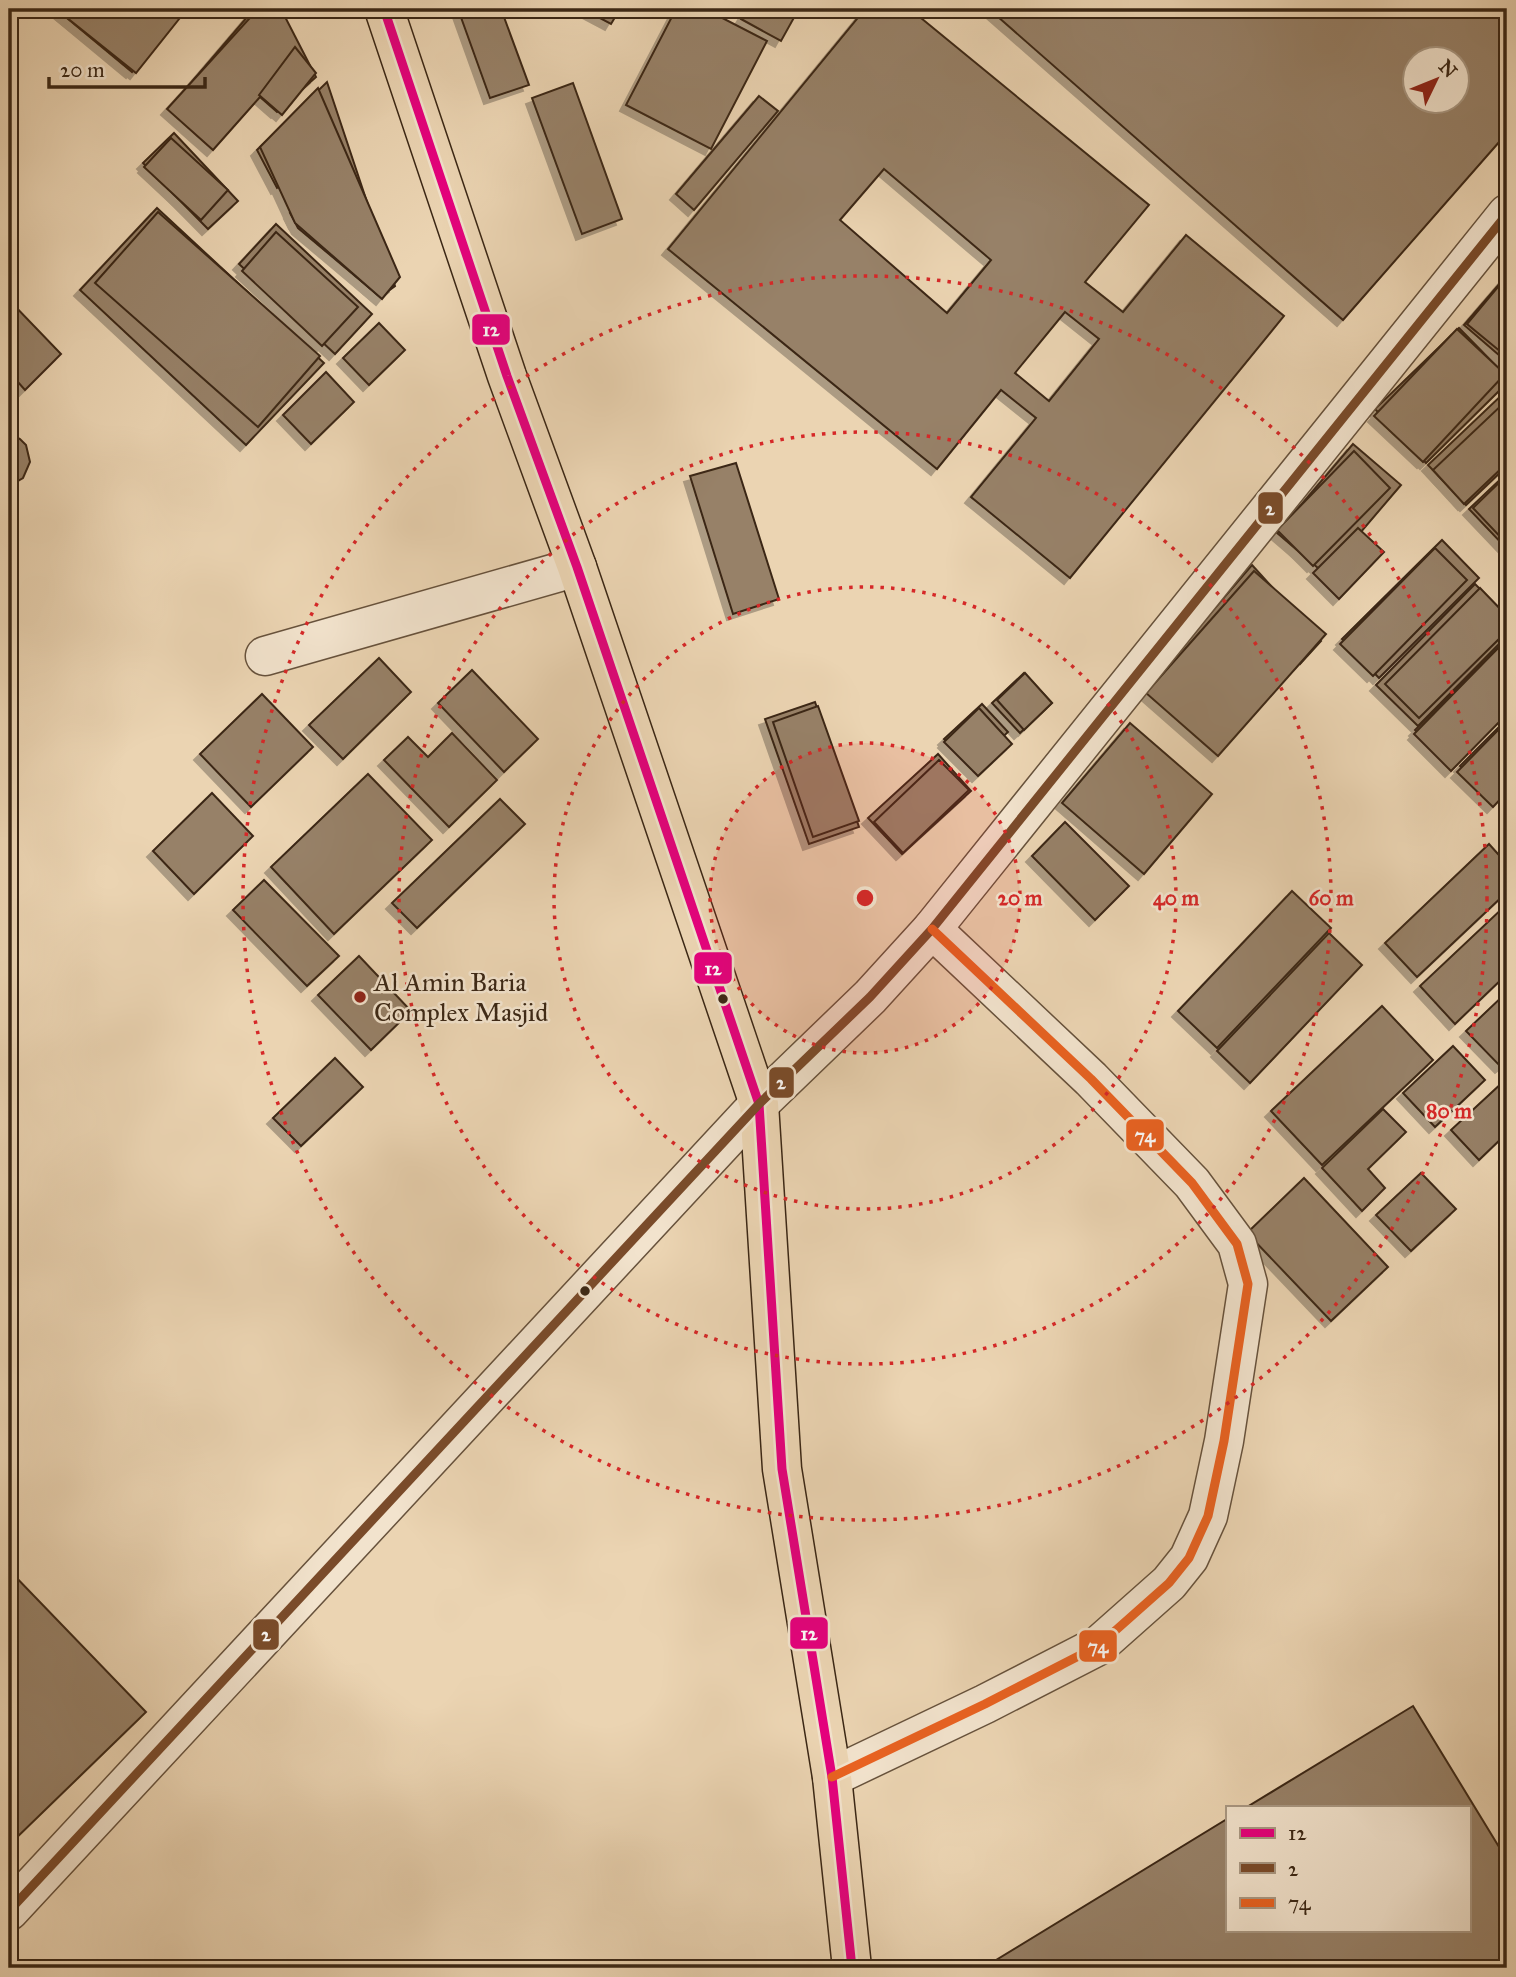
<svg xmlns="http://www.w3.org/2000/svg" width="1516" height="1977" font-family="'IM FELL Great Primer',serif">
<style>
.building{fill:#978167;stroke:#3b2715;stroke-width:2;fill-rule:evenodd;filter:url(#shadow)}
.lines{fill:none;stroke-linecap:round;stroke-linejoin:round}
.minor-casing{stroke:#67523c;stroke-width:41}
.trunk-casing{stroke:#3b2715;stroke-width:41}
.minor{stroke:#f2e3cd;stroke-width:38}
.trunk{stroke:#ebd4b2;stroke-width:38}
.bus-1-casing{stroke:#f2e3cd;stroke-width:14}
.bus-2-casing{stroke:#f2e3cd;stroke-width:14}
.bus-3-casing{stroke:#f2e3cd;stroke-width:14}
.bus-1{stroke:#e5007d;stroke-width:9}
.bus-2{stroke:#7a4b2a;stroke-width:9}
.bus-3{stroke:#e96221;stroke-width:9}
.ring{fill:none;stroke:#d62828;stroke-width:3.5;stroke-dasharray:3.5 7}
.poi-dot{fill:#8f2418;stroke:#f2e3cd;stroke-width:2.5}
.bus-dot{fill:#3b2715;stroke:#f2e3cd;stroke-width:2.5}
.labels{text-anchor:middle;stroke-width:5;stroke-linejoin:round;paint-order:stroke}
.poi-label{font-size:26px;fill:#3b2715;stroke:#f2e3cd;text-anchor:start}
.centre{fill:#d62828;stroke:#f2e3cd;stroke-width:3.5}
.ring-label{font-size:21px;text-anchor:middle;font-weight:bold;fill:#d62828;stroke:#f2e3cd;stroke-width:5;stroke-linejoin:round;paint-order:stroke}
.line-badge{stroke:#f2e3cd;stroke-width:2.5}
.badge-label{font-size:19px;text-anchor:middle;font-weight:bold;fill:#fff}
</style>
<defs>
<filter id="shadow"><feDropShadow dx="-6" dy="6" stdDeviation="0" flood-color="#0004"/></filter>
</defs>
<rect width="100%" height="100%" fill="#ebd4b2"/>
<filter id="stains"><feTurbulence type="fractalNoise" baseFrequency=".00286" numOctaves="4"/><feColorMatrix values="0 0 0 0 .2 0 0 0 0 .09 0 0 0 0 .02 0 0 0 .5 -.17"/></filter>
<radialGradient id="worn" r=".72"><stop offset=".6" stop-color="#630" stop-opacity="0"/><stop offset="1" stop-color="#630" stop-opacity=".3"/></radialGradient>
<!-- building -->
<g class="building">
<polygon points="56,9 180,9 132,72"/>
<polygon points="56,9 187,9 136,73"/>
<polygon points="254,9 279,9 295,45 216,141 173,104"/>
<polygon points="258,9 281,9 316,77 277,112 260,97 213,150 167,109"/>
<polygon points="458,9 501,9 529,85 490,98"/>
<polygon points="583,9 620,9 611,24"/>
<polygon points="676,9 705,9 767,41 711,149 626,105"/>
<polygon points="747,9 786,9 796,14 781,41 741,19"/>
<path d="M865 9H910L1149 205 1085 282 1123 312 1186 235 1284 316 1070 578 971 497 1036 418 1001 390 937 469 668 249ZM884 169 991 260 947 313 840 220ZM1065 312 1099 339 1049 401 1015 373Z"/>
<path d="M989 9H1507V133L1343 320ZM1414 60H1456V102H1414Z"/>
<polygon points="295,47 316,73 282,115 259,95"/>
<polygon points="327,82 395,286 380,297 298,228 290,213 310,203 297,177 277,188 257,150"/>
<polygon points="573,83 622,219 582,234 532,98"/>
<polygon points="318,88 400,277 382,299 295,223 260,147"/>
<polygon points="759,96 778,111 694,210 676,194"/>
<polygon points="174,133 238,201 208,229 143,163"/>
<polygon points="171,138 228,190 201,220 144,167"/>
<polygon points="157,208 324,363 246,445 80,290"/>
<polygon points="158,212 320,356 258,427 95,283"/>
<polygon points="276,224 372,314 335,354 239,264"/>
<polygon points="276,232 358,307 322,346 242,271"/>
<polygon points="1507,275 1507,362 1464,325"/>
<polygon points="1507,276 1507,357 1467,324"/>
<polygon points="9,300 61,354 25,390 9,372"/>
<polygon points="379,323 405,350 369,385 343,358"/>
<polygon points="1459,328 1507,377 1507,383 1426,463 1375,409"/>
<polygon points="1457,329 1505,374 1423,462 1374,416"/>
<polygon points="326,372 354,402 311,444 283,415"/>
<polygon points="1507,390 1507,466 1466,505 1428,465"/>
<polygon points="1507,400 1507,463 1464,504 1433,470"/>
<polygon points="9,433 20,439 26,445 30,462 23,478 9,486"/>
<polygon points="1353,444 1401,485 1325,574 1277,533"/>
<polygon points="1354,451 1390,488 1313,566 1277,530"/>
<polygon points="736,463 779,599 733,614 690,476"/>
<polygon points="1507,473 1507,549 1469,509"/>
<polygon points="1507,475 1507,544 1473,508"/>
<polygon points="1358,528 1384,552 1339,599 1313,573"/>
<polygon points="1442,540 1479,578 1379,678 1342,639"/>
<polygon points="1435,548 1467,580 1373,676 1340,644"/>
<polygon points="1252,565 1321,641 1300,664 1276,641 1200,725 1152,681"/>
<polygon points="1254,571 1326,634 1218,756 1146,693"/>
<polygon points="1475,584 1507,616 1507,636 1418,726 1376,685"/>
<polygon points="1480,588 1507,616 1507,631 1419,718 1385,684"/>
<polygon points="1507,639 1507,709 1450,766 1415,730"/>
<polygon points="1507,639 1507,714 1451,771 1414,734"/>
<polygon points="379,658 411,692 343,759 309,725"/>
<polygon points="472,670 538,739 504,772 438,703"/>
<polygon points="1024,673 1052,703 1020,733 992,703"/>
<polygon points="1025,673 1052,703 1024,730 997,700"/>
<polygon points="262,694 313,747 251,807 200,754"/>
<polygon points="815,702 859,827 809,844 765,719"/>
<polygon points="982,704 1008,732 970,767 944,739"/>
<polygon points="818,706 859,821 813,837 773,722"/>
<polygon points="979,708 1012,744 978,776 944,742"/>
<polygon points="1507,719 1507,782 1492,798 1460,766"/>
<polygon points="1507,721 1507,792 1493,807 1457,772"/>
<polygon points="1130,723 1212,794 1144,874 1062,803"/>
<polygon points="452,733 497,780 449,827 384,760 408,737 428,757"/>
<polygon points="938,754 971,791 902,854 868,818"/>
<polygon points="939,760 969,790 903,853 874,822"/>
<polygon points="368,774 432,840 334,934 271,867"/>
<polygon points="212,793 253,836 194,894 153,851"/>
<polygon points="500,799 525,824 417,928 392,903"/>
<polygon points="1065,822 1129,886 1095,920 1032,856"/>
<polygon points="1489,844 1507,864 1507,892 1417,977 1385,943"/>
<polygon points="264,880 339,956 307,986 233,910"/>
<polygon points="1292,891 1331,928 1217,1048 1178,1011"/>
<polygon points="1507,904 1507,974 1455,1024 1420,986"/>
<polygon points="1329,933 1362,965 1250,1083 1217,1051"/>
<polygon points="359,956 411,1011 371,1050 318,995"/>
<polygon points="1507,992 1507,1062 1501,1067 1466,1031"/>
<polygon points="1382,1006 1433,1060 1322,1165 1271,1111"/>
<polygon points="1453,1046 1485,1080 1435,1127 1403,1093"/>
<polygon points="335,1058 363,1087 301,1146 273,1118"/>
<polygon points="1503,1082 1507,1086 1507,1133 1479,1160 1451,1130"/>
<polygon points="1383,1109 1406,1132 1368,1169 1385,1188 1362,1211 1322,1168"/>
<polygon points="1421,1173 1456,1209 1411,1251 1376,1215"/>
<polygon points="1304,1178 1388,1267 1331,1321 1247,1233"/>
<polygon points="9,1570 146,1712 9,1845"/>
<polygon points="1413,1706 1507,1860 1507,1968 983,1968 1227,1819 1227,1930 1469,1930 1469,1807 1247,1807"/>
</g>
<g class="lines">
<defs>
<g id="minor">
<polyline points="265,656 577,567"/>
<polyline points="832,1777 985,1704 1098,1646 1169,1583 1189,1558 1208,1516 1224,1441 1248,1284 1237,1244 1192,1183 1091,1079 932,929"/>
<polyline points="9,1911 759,1104 870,997 932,929 1507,214"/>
</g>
<polyline id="trunk" points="384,9 507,376 577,567 759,1104 782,1469 832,1777 852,1968"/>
</defs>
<!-- minor casing -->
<use href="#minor" class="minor-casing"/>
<!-- trunk casing -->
<use href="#trunk" class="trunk-casing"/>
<!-- minor -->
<use href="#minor" class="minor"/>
<!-- trunk -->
<use href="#trunk" class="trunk"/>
<defs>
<polyline id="bus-1" points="384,9 507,376 577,567 759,1104 782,1469 832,1777 852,1968"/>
<polyline id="bus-2" points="9,1911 759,1104 870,997 932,929 1507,214"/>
<polyline id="bus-3" points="832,1777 985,1704 1098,1646 1169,1583 1189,1558 1208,1516 1224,1441 1248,1284 1237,1244 1192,1183 1091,1079 932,929"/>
</defs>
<!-- bus-1 casing -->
<use href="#bus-1" class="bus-1-casing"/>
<!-- bus-2 casing -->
<use href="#bus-2" class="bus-2-casing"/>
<!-- bus-3 casing -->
<use href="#bus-3" class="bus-3-casing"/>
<!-- bus-1 -->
<use href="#bus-1" class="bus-1"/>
<!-- bus-2 -->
<use href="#bus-2" class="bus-2"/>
<!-- bus-3 -->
<use href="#bus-3" class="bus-3"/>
</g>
<!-- distance rings -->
<circle cx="865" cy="898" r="155" fill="#d62828" fill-opacity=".12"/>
<g class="ring">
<circle cx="865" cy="898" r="155"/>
<circle cx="865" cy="898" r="311"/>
<circle cx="865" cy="898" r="466"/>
<circle cx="865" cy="898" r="622"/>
</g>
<!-- markers -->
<circle class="poi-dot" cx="360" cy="997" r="7"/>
<g class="bus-dot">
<circle cx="723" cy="999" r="6"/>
<circle cx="585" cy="1291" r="6"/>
</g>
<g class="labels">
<!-- poi labels -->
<g class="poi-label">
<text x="374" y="991">Al Amin Baria<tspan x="374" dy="30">Complex Masjid</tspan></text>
</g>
</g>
<circle cx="865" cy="898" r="10" class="centre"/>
<g class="ring-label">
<text x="1020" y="905">20 m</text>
<text x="1176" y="905">40 m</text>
<text x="1331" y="905">60 m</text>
<text x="1449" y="1118">80 m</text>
</g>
<g class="line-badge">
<rect x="471" y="313" width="40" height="33" rx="7" fill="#e5007d"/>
<rect x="1257" y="491" width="27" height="34" rx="7" fill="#7a4b2a"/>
<rect x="693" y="951" width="40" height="34" rx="7" fill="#e5007d"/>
<rect x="768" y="1066" width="27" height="33" rx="7" fill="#7a4b2a"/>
<rect x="1125" y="1118" width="40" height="34" rx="7" fill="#e96221"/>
<rect x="789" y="1616" width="40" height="34" rx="7" fill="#e5007d"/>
<rect x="252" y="1618" width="28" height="33" rx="7" fill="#7a4b2a"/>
<rect x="1078" y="1629" width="40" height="34" rx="7" fill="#e96221"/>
</g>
<g class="badge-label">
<text x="491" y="336">12</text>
<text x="1270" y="515">2</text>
<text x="713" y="975">12</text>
<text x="781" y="1089">2</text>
<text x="1145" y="1142">74</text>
<text x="809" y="1640">12</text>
<text x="266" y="1641">2</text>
<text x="1098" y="1653">74</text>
</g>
<!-- margin -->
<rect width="1516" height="1977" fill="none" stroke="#ebd4b2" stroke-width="35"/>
<rect x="10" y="10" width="1495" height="1956" fill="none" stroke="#3b2715" stroke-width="3.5"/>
<rect x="18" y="18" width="1481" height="1942" fill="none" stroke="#3b2715" stroke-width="2"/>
<!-- legend -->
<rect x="1226" y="1806" width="245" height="126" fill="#f2e3cd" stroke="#a99883" stroke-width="2"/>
<rect x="1240" y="1828" width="35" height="10" fill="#e5007d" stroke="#a99883" stroke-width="2"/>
<text x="1288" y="1840" font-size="21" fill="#3b2715">12</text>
<rect x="1240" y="1863" width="35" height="10" fill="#7a4b2a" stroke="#a99883" stroke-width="2"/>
<text x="1288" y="1876" font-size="21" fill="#3b2715">2</text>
<rect x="1240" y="1898" width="35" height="10" fill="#e96221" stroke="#a99883" stroke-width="2"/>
<text x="1288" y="1910" font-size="21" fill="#3b2715">74</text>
<!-- north arrow -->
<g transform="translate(1436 80) rotate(47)"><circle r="33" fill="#f2e3cd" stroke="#a99883" stroke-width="2"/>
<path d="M0-5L12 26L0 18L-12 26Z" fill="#8f2418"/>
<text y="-10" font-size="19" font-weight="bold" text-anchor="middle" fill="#3b2715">N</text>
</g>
<!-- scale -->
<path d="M49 77v10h156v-10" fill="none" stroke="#3b2715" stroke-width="3.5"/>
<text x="60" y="77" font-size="21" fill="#3b2715" stroke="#f2e3cd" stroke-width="5" paint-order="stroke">20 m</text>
<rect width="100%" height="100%" filter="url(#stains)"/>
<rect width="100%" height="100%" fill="url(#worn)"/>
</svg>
